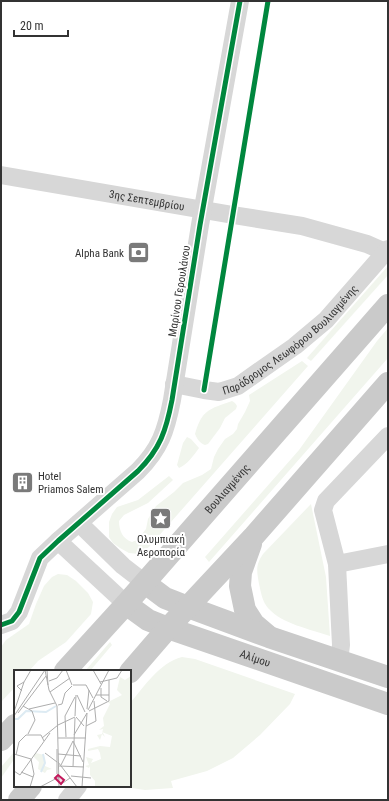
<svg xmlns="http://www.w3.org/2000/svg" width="389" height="801" font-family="'Roboto Condensed',sans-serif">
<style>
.green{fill:#f1f5ed}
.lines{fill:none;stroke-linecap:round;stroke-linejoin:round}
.minor{stroke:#d7d7d7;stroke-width:18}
.major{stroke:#cacaca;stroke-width:22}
.cycleway-casing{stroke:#fff;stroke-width:8}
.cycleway{stroke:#00873e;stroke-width:5}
.labels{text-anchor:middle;stroke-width:4;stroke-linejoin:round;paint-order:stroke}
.street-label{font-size:11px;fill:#333;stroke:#fff}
.poi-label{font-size:11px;fill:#333;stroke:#fff;text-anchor:end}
.inset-river{fill:none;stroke:#ddebf3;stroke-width:2}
.inset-road{fill:none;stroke:#adadad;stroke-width:1}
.view{fill:#c2185b;fill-opacity:0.15;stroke:#c2185b;stroke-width:2}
.inset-edge{fill:none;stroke:#333;stroke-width:2}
</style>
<rect width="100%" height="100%" fill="#fff"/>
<!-- green -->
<g class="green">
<polygon points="388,266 388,275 311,361 307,358"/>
<polygon points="388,328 388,358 209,562 205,557 299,450 377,341"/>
<path d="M302 361 308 366 149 547 139 554 129 553 120 548 113 543 109 537V522L112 514 117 507 138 500 169 476 173 480 148 503 124 515 119 521C119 531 123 539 132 542L137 540 146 529 148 519 156 506 174 492 183 483 202 475 211 469 214 457 218 449 225 439 233 434 237 429 238 424 245 412 250 401 249 395Z"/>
<path d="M232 401 235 403 237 406 236 409 225 418 220 428 208 444 205 445C200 443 197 439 195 434 202 410 209 409 232 401Z"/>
<path d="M187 437 191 439 199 448C194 455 187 465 179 468L177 465 183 443Z"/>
<path d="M311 504 326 577 330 636C310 629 282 624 268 608 262 601 261 592 259 584 257 571 255 566 263 554Z"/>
<polygon points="58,574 67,575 76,581 88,593 93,602 91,614 66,642 38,661 29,671 15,671 15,687 1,702 1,647 6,640 29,624 36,604 44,586 52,577"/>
<polygon points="110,642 112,645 90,671 85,671"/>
<path d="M182 657 195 659 295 694 290 704 260 735 233 758 207 771 171 781 173 788 145 790 118 786H130V703C145 686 159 663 182 657Z"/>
<polygon points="15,751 15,758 1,778 1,767"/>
</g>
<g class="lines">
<!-- minor -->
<g class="minor">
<path id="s1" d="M1 175 233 215 302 226 367 244 385 252"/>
<path id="s2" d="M174 384 204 390 219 392 238 386 295 346 326 320 388 249"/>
<polyline points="79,523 123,566 145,583"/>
<polyline points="58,541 126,604"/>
<polyline points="337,564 388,554"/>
<path d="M1 625 12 621 19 612 40 558 58 541 138 471C160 449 166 431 172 400L200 225 240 1"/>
<polyline points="339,661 341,645 337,564 323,510 326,501 388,436"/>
<polyline points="67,800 78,786"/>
</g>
<!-- major -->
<g class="major">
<polyline points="251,544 241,572 240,586 245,610 254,624 267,635"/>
<polyline points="145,583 165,598 188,607 269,637 388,677"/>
<path id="s3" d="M126 604 148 620 168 628 388 704"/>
<path id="s4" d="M65 671 126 604 388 305"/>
<polyline points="130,672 168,628 254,536 388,383"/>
<polyline points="1,740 15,725"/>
<polyline points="19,800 31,786"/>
</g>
<defs>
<g id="cycleway">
<polyline points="204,390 268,1"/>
<path d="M1 625 12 621 19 612 40 558 58 541 138 471C160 449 166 431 172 400L200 225 240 1"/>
</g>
</defs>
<!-- cycleway casing -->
<use href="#cycleway" class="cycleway-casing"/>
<!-- cycleway -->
<use href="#cycleway" class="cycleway"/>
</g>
<!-- icons -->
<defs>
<symbol id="bank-square" viewBox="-11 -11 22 22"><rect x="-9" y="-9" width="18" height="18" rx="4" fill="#7a7a7a" stroke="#fff"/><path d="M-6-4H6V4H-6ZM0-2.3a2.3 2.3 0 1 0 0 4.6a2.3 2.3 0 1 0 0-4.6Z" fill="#fff"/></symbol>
<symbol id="building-square" viewBox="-11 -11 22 22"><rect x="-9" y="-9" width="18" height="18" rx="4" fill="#7a7a7a" stroke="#fff"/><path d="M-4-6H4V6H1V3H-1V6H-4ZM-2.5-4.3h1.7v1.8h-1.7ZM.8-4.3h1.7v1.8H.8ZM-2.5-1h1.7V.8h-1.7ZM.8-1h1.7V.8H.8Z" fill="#fff"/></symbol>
<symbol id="sight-square" viewBox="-11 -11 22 22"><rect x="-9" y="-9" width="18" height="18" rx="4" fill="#7a7a7a" stroke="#fff"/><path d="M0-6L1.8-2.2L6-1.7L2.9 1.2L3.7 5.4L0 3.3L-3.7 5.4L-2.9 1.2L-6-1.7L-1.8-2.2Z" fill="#fff"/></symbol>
</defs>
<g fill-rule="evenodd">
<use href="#bank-square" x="126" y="240" width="25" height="25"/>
<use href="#building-square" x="10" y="470" width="25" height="25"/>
<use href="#sight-square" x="148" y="506" width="25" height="25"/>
</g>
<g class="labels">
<!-- street labels -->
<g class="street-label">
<text dy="4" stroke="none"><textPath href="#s1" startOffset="148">3ης Σεπτεμβρίου</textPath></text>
<text transform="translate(179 291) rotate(-81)" y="4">Μαρίνου Γερουλάνου</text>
<text dy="4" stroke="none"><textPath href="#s2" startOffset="135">Παράδρομος Λεωφόρου Βουλιαγμένης</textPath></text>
<text dy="4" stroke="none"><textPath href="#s4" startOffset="244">Βουλιαγμένης</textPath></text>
<text dy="4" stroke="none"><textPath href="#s3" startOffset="141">Αλίμου</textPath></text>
</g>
<!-- poi labels -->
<g class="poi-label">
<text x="124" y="257">Alpha Bank</text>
<text x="38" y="480" text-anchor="start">Hotel<tspan x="38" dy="13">Priamos Salem</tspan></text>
<text x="161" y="543" text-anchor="middle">Ολυμπιακή<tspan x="161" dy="13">Αεροπορία</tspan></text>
</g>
</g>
<!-- overview -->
<g transform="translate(14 670)">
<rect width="117" height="117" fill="#fff"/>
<path d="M117 6V117H81V111L76 105V96L75 98 71 96 75 95 72 87 79 89 77 93 87 89 86 83 84 79 74 81V79L86 76 96 77 98 66 88 62V63H89L91 67 88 64 86 70 83 65 88 64 89 59 85 60 90 56 89 48 96 34 94 32 108 25 103 20 106 7 111 10ZM22 83 30 85 31 96 38 99 33 100 31 103 24 99 25 92 19 86Z" fill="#f1f5ed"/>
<path class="inset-river" d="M0 49H4L12 41 32 42 42 36M27 102 31 93 29 84"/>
<path class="inset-road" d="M31 0 35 20 43 36 45 117M33 0 34 15M52 0 58 15M79 0 87 14M35 11 43 8 49 0M86 12 103 8 108 0M59 15H72L79 28M87 18V27L93 31M8 21 3 16 10 12M36 22 56 8M63 25 71 42M82 25H95M44 35 48 34 51 23 58 16M9 36 18 41 21 50 14 64M15 39 41 33M73 39 75 20M74 40 95 0M75 41 95 31V10M0 42 10 12 17 0M4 43 32 6M0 46 31 0M61 46 62 25M62 47 70 56M44 55 61 47M72 56 82 51 80 31M60 65 73 43M52 67 51 46 61 27M28 68 44 55M44 68H72M43 79V104M31 83 43 92M0 84 17 89M44 84 67 86M2 85 5 72 12 65H27L30 71M44 92 63 117M47 95 59 71 69 92M45 96 70 97M59 97 61 48M0 101 6 105 36 63M7 102 19 107M57 106 77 108M46 115 56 108M16 117 20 104 17 89M26 117 45 107M68 117 73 43"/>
<path class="view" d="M44 105 50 110 47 114 41 108Z"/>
<rect width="117" height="117" class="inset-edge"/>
</g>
<!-- border -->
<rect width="389" height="801" fill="none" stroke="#333333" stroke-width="4"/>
<!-- scale -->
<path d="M14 30v6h54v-6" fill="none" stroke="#333333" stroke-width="2"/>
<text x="20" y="30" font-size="12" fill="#333333" stroke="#ffffff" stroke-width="3" paint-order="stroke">20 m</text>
</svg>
